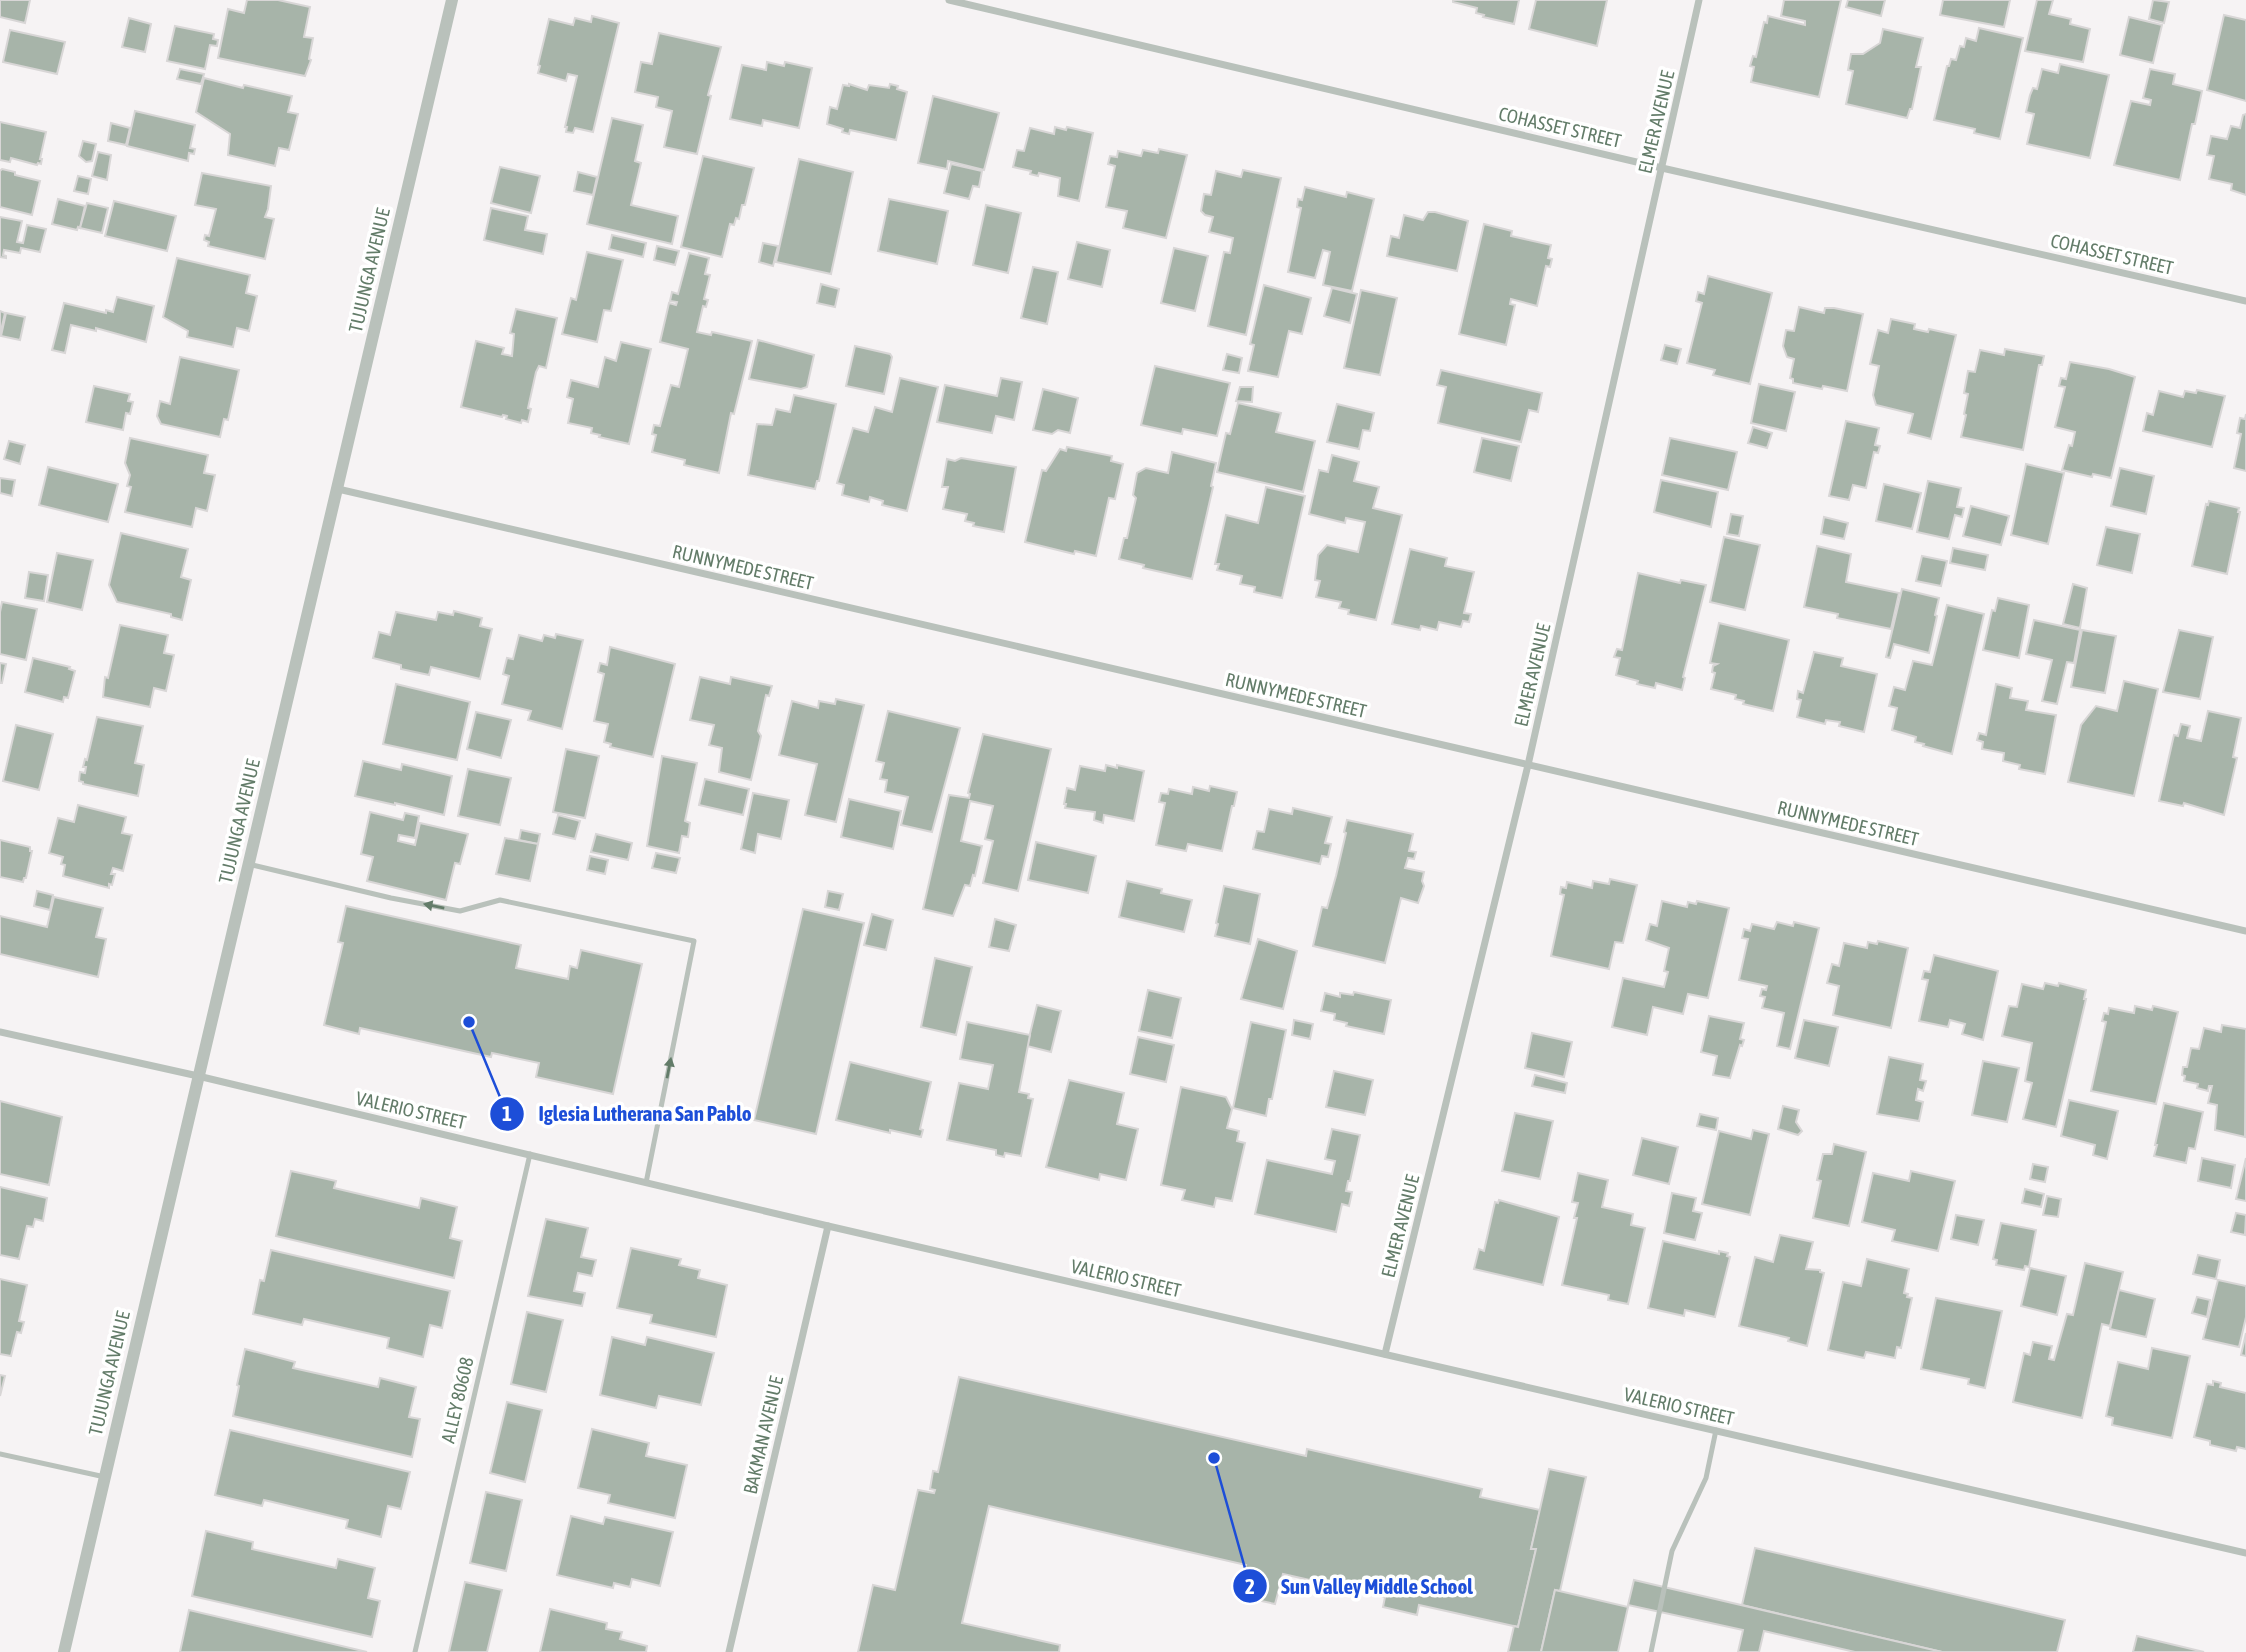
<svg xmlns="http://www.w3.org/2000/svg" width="2246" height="1652" font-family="'Asap Condensed',sans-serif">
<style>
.building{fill:#a7b4a9;stroke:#d8d6d6;stroke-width:2}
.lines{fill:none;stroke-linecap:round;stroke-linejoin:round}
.service{stroke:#b9c1bb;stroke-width:5}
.minor{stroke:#b9c1bb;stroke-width:7}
.tertiary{stroke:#b9c1bb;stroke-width:12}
.oneway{fill:#637c69}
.labels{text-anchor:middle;stroke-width:7;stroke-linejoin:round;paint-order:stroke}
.street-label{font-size:19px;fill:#637c69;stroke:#fff}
.leader{fill:none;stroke:#1d4ed8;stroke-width:2.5}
.callout-dot{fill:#1d4ed8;stroke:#fff;stroke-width:2.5}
.mark-label{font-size:21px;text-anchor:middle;font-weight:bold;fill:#fff}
.callout-label{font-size:21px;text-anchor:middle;font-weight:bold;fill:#1d4ed8;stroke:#fff;stroke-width:7;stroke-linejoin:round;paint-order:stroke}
</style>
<rect width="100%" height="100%" fill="#f6f3f4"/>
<!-- building -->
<g class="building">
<polygon points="0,0 30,0 25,23 0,17"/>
<polygon points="247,0 278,0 310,7 304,37 313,38 309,59 311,60 305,76 218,58 228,9 244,13"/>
<polygon points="1453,0 1519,0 1514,24 1483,17 1484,15 1476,13 1477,8 1453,2"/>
<polygon points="1536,0 1607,0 1597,46 1529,29"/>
<polygon points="1784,0 1841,0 1819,97 1751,82 1754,67 1750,66 1753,56 1756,57 1764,22 1767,23 1768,16 1805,25 1805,21 1781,16"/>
<polygon points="1848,0 1885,0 1881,16 1846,7"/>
<polygon points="1943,0 2010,0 2004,27 1940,15"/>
<polygon points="2037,0 2053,0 2049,14 2071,19 2070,24 2090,29 2083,62 2025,51"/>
<polygon points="2153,0 2169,2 2164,23 2149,19"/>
<polygon points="2224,15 2246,20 2246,101 2207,90"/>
<polygon points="592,16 619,23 593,132 575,128 573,133 566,132 567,127 565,127 577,76 568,74 566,81 538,73 540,66 538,65 549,19 573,25 575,18 591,22"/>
<polygon points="2129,17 2162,25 2153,63 2120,55"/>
<polygon points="129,18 151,24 145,52 122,47"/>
<polygon points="175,26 214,34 213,39 218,40 217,46 210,45 205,69 167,61"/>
<polygon points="1979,28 2023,38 2000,139 1974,133 1975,129 1934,120 1947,66 1949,66 1951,59 1956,60 1960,46 1964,47 1966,38 1976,41"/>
<polygon points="1883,29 1923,38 1916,67 1921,67 1912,109 1910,109 1907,118 1846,104 1853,71 1848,70 1851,54 1863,54 1880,43"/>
<polygon points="10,30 65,42 57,74 3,62"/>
<polygon points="659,33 721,47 708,95 711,96 697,154 664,147 672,111 656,107 658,97 635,92 641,62 652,64"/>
<polygon points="767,62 784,66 785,62 812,68 799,128 763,120 762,126 730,119 742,65 766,70"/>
<polygon points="2060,64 2109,75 2090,158 2027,144 2034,114 2026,112 2030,95 2033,88 2037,89 2042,69 2058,73"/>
<polygon points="180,69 204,74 201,84 177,79"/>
<polygon points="2150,69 2175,74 2173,84 2202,91 2195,124 2192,124 2180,180 2114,165 2131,101 2150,105 2151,100 2143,98"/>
<polygon points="204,78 243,88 244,85 292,96 288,112 298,114 289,150 279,148 275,166 228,155 230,134 196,112"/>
<polygon points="849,84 867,90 869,85 889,88 890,84 898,86 897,89 907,92 896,140 850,130 849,134 842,132 843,129 827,124 830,107 837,109 843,85 849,86"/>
<polygon points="933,96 999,113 984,170 948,161 947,169 918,163"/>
<polygon points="135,111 195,125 190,148 195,149 194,154 189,153 188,161 127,146"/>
<polygon points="2246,114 2246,195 2231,190 2232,184 2209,179 2214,156 2207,155 2211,136 2227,139 2231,126 2240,128 2243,115"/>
<polygon points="612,118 643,125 635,161 641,163 631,205 678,216 672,244 587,224"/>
<polygon points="0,122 46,132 40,159 42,159 41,164 38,163 37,165 11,158 10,162 0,160"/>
<polygon points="111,123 130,128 126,145 108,141"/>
<polygon points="1055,127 1066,130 1067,127 1093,133 1079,201 1058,196 1060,178 1039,173 1038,176 1030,174 1031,171 1013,167 1017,150 1024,151 1030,128 1054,134"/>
<polygon points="83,141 96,144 92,161 86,162 79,156"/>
<polygon points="1159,149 1187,155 1166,238 1123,228 1127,211 1106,207 1115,166 1108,164 1110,156 1117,157 1118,151 1141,156 1143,150 1158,153"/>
<polygon points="98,152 111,155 107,180 92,176"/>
<polygon points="703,156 754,168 745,205 742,205 739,219 736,218 734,225 730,224 722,257 681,247"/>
<polygon points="799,159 853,172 831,274 776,262"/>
<polygon points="951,164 982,171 979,187 973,186 969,199 944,193"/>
<polygon points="500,167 540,176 531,213 491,203"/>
<polygon points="2,169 15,172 15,175 40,181 32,215 0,207 0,171"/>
<polygon points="1243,170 1281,178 1246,335 1208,326 1224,252 1230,253 1233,238 1209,232 1213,217 1205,215 1201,211 1204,194 1211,195 1216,171 1241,177"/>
<polygon points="578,172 597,177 593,195 574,191"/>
<polygon points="202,173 271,186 268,209 265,217 274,219 265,259 208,246 209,242 204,240 205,235 209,236 216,209 195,205"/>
<polygon points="78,176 91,179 88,194 74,191"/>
<polygon points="1305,187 1346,197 1347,192 1374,199 1352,291 1323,285 1330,252 1323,250 1315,278 1288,272 1301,208 1297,207 1298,199 1302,200"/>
<polygon points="58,199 85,206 80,228 78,227 77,230 52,224"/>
<polygon points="889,199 948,211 937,264 878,251"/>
<polygon points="114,201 176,216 167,251 105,236"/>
<polygon points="87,203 108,208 102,233 80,228"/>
<polygon points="986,205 1021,213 1008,273 973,265"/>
<polygon points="491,208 528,216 525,230 547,234 543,254 484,240"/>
<polygon points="1428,212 1435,212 1468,221 1457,271 1387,256 1391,236 1399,238 1404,215 1423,220"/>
<polygon points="0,217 22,221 17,242 23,243 27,225 46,229 40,252 21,248 20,253 4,250 3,255 6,256 6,258 0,257"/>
<polygon points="1484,224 1512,231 1511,236 1551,245 1548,258 1552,259 1550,267 1546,266 1537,306 1511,299 1510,304 1515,305 1506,345 1459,334"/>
<polygon points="612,235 646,243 643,257 609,249"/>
<polygon points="1077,242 1110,250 1102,287 1068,279"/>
<polygon points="763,243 778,246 773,266 759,262"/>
<polygon points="657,246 679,251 675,265 654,260"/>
<polygon points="1174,248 1208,256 1195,311 1161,303"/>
<polygon points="587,252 623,260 611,311 604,310 597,342 562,334 571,298 576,300"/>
<polygon points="689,253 709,258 705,274 710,275 704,299 708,300 706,307 703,306 697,332 711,335 712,332 752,341 734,414 731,413 719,473 684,465 685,460 652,452 656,435 652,434 654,425 660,426 671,385 679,387 688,349 660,342 669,303 676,305 677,302 670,301 672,292 678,294"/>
<polygon points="177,258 250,275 246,293 257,296 249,331 237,328 233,347 187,337 188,331 163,317"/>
<polygon points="1033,267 1058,272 1047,324 1021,318"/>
<polygon points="1708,276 1772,293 1750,384 1713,375 1715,370 1687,363 1702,303 1696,301 1698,292 1704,294"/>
<polygon points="821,284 839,289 835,307 817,303"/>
<polygon points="1264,285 1311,298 1302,334 1289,331 1278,377 1248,371 1254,345 1250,344"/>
<polygon points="1332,288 1357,294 1350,323 1324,316"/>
<polygon points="1361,290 1397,298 1380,375 1344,368"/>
<polygon points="117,297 154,306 146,342 96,328 96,331 71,325 65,353 52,350 64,303 106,313 106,310 113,312"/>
<polygon points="1799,307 1824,313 1825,308 1834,308 1863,314 1847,391 1823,386 1822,389 1793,383 1793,379 1790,378 1794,359 1787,357 1783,346 1786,330 1794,331"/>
<polygon points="516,309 557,318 546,368 539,366 536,372 528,408 531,409 528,422 522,420 521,423 506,419 507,416 503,415 502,417 461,407 476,341 504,348 502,354 512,356 514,334 510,333"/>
<polygon points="0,311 5,313 0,335"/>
<polygon points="6,313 25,317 20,340 1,336"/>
<polygon points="1891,319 1915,324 1914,329 1928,332 1929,329 1956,335 1931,439 1908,433 1913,414 1876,405 1873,395 1879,366 1870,364 1878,330 1888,333"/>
<polygon points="758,340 814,355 807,387 801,389 749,379"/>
<polygon points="621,342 651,349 629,444 599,437 600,435 591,433 592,428 568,423 573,399 567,397 571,380 598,387 605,357 616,361"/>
<polygon points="1665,345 1681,349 1677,364 1661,360"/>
<polygon points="855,346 890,354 892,357 884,394 846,386"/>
<polygon points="2005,349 2044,356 2042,365 2039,365 2023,450 1961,437 1966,415 1964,414 1968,394 1964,393 1968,371 1975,372 1980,350 2004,355"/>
<polygon points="1227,354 1242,358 1239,373 1223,370"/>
<polygon points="180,357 239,370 228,420 224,419 220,437 161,424 157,416 160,401 170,404"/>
<polygon points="2070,362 2109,369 2135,377 2111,478 2093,474 2092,477 2062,470 2069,445 2072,446 2075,432 2055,427 2065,387 2059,386 2061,378 2066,379"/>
<polygon points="1155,366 1230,383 1217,436 1183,429 1182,434 1141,425"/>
<polygon points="1441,370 1542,393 1538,412 1529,410 1521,442 1438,423 1446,387 1437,385"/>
<polygon points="900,378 938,387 907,511 882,505 883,501 870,497 869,502 842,495 844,485 837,483 853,428 868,432 875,407 892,412"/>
<polygon points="1001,378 1022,382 1014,420 996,416 992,433 937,422 945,385 997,396"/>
<polygon points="1759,384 1795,392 1786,431 1751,423"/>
<polygon points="94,386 130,394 128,401 133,402 130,414 126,413 123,430 86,422"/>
<polygon points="1240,387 1253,387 1252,402 1236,401"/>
<polygon points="1043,389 1078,398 1070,433 1058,430 1052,434 1033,430"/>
<polygon points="2197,390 2225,396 2212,447 2143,431 2147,413 2153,415 2159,391 2183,397 2185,391 2196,393"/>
<polygon points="794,395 836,404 819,481 817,481 815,489 748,475 757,424 772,425 776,409 790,412"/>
<polygon points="1238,403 1281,413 1276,432 1315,441 1303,492 1217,472 1226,433 1230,434"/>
<polygon points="1337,404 1374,413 1370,431 1363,430 1359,449 1327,442"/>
<polygon points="2246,414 2246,471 2234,468 2241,434 2237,433 2240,418 2245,419"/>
<polygon points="1846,421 1879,428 1875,445 1880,446 1878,453 1874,452 1866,488 1853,485 1849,500 1829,496"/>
<polygon points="1753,427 1772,433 1767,448 1748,443"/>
<polygon points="130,438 208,455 204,473 215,475 207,511 196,508 192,527 125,512 131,487 127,486 130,475 125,463"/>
<polygon points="1482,438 1519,446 1511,481 1474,472"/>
<polygon points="1670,438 1737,452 1728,490 1662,475"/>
<polygon points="9,441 25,445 20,464 4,459"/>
<polygon points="1067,447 1112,456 1111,461 1123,464 1115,499 1109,498 1096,556 1075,551 1074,554 1025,542 1042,470 1046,471 1060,449 1066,451"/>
<polygon points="1172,452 1216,463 1211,486 1213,487 1192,579 1143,568 1144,565 1119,559 1124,538 1127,538 1136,498 1133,495 1137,473 1146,468 1168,473"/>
<polygon points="1332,455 1359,462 1354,481 1379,487 1373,508 1402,515 1376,620 1348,614 1349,610 1339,608 1341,602 1316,597 1320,581 1315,580 1318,555 1327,545 1358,552 1365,522 1346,518 1345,523 1309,514 1319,470 1328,472"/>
<polygon points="961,458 1016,467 1004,532 973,526 974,523 965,521 967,514 943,509 948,487 942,487 947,459 955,461"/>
<polygon points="2026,464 2064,473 2048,544 2011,535"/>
<polygon points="48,467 118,484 108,522 39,505"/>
<polygon points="2120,468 2154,476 2146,514 2111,506"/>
<polygon points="0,478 15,480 12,496 0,493"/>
<polygon points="1661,480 1718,492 1711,527 1654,512"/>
<polygon points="1928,481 1961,488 1957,507 1964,508 1962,517 1955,515 1949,539 1917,532"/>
<polygon points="1884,484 1921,493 1912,529 1876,521"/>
<polygon points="1266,487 1305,496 1282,598 1254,592 1255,587 1240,584 1242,576 1217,570 1219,564 1215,564 1226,515 1258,523"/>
<polygon points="2209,501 2239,508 2238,512 2240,512 2227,574 2192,566 2206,504 2208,505"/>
<polygon points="1971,506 2009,516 2001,545 1963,536"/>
<polygon points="1731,514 1743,516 1739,536 1727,534"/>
<polygon points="1824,517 1848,523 1844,539 1821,534"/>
<polygon points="2106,527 2140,534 2132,573 2097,565"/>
<polygon points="121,533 188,549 181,577 191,580 182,620 171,617 171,614 117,602 109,585"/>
<polygon points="1724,537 1760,545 1745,610 1710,602"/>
<polygon points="1817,546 1851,554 1846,582 1899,593 1891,629 1837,618 1838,614 1804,607"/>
<polygon points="1953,548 1988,555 1985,570 1950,563"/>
<polygon points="1410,549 1447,558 1445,566 1474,572 1464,613 1471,614 1469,622 1463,621 1461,627 1439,622 1437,630 1421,626 1420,630 1392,624"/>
<polygon points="57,553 93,560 82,610 47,602"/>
<polygon points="1922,556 1947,561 1941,586 1916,581"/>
<polygon points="29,572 48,575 44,601 25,598"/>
<polygon points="1638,573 1680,583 1681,580 1706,585 1683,677 1685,678 1682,690 1656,683 1655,688 1637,684 1638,681 1616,675 1620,658 1614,657 1617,649 1622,650"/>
<polygon points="2073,584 2087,588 2080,628 2063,624"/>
<polygon points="1902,589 1939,598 1935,615 1937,616 1929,653 1894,644 1890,658 1886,657"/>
<polygon points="1998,598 2029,605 2019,658 1983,650 1992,610 1995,611"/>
<polygon points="2,602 37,609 26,660 0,654 0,612"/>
<polygon points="1947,605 1984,614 1952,754 1923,746 1924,744 1915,742 1916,737 1892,730 1897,708 1889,706 1894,687 1905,690 1913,661 1932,665"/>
<polygon points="454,611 482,618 480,626 492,629 480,679 431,667 429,675 401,669 401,665 373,658 379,632 390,635 396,612 436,620 438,612 453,615"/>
<polygon points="2034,620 2080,630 2074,663 2067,662 2057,704 2042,701 2052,660 2026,654"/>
<polygon points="1719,623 1789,640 1773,711 1743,704 1744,701 1735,699 1736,695 1711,689 1715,673 1712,672 1713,666 1717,664 1710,663"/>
<polygon points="120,625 168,635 164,653 174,655 166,691 154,688 150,707 103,697 105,677 108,678"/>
<polygon points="2082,630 2116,636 2105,693 2071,687"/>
<polygon points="2179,630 2213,637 2200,699 2163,692"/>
<polygon points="556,634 583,640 562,729 528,720 531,711 502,704 509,676 503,674 507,658 513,659 519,635 542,641 544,635 555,638"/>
<polygon points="610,647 675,664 653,757 610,747 611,744 604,742 608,724 594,721 604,674 598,672 600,663 607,665"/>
<polygon points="1814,652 1843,658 1841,666 1877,674 1864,732 1839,726 1840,722 1826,720 1825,724 1797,717 1801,700 1797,699 1798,691 1803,693"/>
<polygon points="33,658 70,667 69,669 75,671 68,698 64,697 63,702 25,692"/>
<polygon points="0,663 6,664 2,683 0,683"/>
<polygon points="700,677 730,684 731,677 772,686 769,696 766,695 758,731 761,736 751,780 719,772 722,748 709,745 714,725 690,720"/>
<polygon points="2124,681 2158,689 2134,796 2068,782 2081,725 2096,706 2117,711"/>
<polygon points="396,684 470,702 457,760 383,744"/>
<polygon points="1996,684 2012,688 2010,698 2028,701 2026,710 2056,715 2045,774 2019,769 2020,765 2003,761 2004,753 1982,749 1983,742 1977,740 1979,733 1986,735"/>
<polygon points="836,699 864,705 836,822 805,815 817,764 779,755 792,701 818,708 819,701 835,704"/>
<polygon points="888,711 960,728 932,832 901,825 908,797 885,792 887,780 880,779 884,763 876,761"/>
<polygon points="2208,711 2241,718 2233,757 2237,758 2224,815 2184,803 2183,806 2159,801 2174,735 2178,736 2181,724 2190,726 2187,738 2201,741"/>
<polygon points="476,712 511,720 501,758 467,749"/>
<polygon points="97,717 143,726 135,763 144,765 138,796 83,784 83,782 79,781 80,772 85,773 86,767 83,767 85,759 87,760"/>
<polygon points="16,725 53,734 39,790 3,781"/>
<polygon points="983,734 1051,749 1018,891 983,883 993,841 985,839 993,806 970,801 961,841 982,846 975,876 973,875 970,886 965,885 953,916 923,909 949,795 969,798 970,794 968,793"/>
<polygon points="566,749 599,756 585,818 553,812"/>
<polygon points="662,756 697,763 685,821 690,823 688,837 682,836 679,853 647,846"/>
<polygon points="363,761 401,770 402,764 452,776 444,815 395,803 395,805 355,796"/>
<polygon points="1106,765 1117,768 1117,765 1144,771 1134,821 1104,815 1103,823 1094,820 1095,812 1065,808 1066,804 1064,804 1067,788 1075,790 1080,766 1105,771"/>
<polygon points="468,769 511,778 500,825 458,816"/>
<polygon points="705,779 749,789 743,815 699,805"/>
<polygon points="1210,786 1237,792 1234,806 1232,806 1222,851 1188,844 1186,851 1156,845 1165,803 1159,802 1161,793 1168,794 1169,789 1192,794 1193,787 1209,791"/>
<polygon points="753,793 789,800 781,839 758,834 755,853 741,849"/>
<polygon points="849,799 901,811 893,849 841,837"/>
<polygon points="78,805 126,817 122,833 132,835 123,871 113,868 111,874 115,874 112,885 109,884 109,888 63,876 65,865 61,864 63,857 49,853 58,818 74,822"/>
<polygon points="1293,808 1332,817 1325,843 1331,844 1328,857 1322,856 1320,864 1253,849 1257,831 1264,832 1269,809 1292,814"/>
<polygon points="370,812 403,820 405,813 419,816 415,838 399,835 398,841 415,845 420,823 468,834 460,864 455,863 446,900 367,881 373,857 361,854"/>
<polygon points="558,815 580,821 575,839 553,834"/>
<polygon points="1347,820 1413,834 1409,851 1416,852 1414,859 1408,858 1405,868 1424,872 1422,881 1424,886 1418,903 1401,898 1385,963 1313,946 1322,907 1327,908 1336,876 1346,833 1344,832"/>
<polygon points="521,830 540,834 538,844 519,840"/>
<polygon points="596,834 632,843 628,860 591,852"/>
<polygon points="505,838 538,844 530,881 496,874"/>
<polygon points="0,840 30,847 30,851 32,851 26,878 24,878 23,882 0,877"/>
<polygon points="1036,842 1096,856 1088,893 1028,880"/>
<polygon points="656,853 680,858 676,873 652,868"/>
<polygon points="590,856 608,860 605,874 587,870"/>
<polygon points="1610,879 1637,885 1623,943 1615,942 1609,969 1551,956 1564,895 1560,894 1561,887 1566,888 1567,882 1592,888 1593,881 1609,884"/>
<polygon points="1127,881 1162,889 1161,893 1192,900 1184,932 1119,917"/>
<polygon points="1224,886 1260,894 1250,944 1215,936 1218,924 1216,923"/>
<polygon points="37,891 53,895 50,910 34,906"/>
<polygon points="828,891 843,894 839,910 825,907"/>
<polygon points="54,897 103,908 96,937 106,939 98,977 0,954 0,916 47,927"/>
<polygon points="1662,901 1687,907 1688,902 1696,904 1697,901 1729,908 1708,998 1688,994 1683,1014 1653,1007 1647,1035 1612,1027 1623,978 1664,987 1668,972 1664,971 1669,948 1646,940 1650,924 1657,926"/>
<polygon points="346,906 521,945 516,968 568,979 570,966 577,968 581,950 642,964 613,1094 536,1077 539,1063 492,1053 491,1057 360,1028 359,1034 324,1025 343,943 338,942"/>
<polygon points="803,909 864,923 816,1134 754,1120"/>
<polygon points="872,914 893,920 886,950 864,945"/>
<polygon points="995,919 1016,925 1009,951 989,947"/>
<polygon points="1777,922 1793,926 1794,922 1819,928 1790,1049 1777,1046 1784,1013 1762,1008 1765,997 1760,996 1762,989 1766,990 1767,986 1739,980 1748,939 1742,938 1744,929 1750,931 1752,924 1774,929"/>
<polygon points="1258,939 1297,951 1283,1009 1241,999"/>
<polygon points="1878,941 1908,948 1891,1028 1833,1015 1839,986 1827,983 1832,964 1839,966 1844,943 1867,948 1868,942 1877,944"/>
<polygon points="1934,955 1998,971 1983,1040 1962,1034 1965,1024 1950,1020 1948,1027 1919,1021 1928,980 1922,979 1924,971 1930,972"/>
<polygon points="935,958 972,967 956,1035 921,1027"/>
<polygon points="2045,983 2058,986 2059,983 2086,990 2084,999 2086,999 2056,1127 2023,1119 2032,1083 2025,1081 2032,1043 2002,1036 2009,1006 2017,1007 2022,984 2043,989"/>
<polygon points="1148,990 1181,998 1172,1038 1139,1031"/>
<polygon points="1354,992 1391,1000 1384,1034 1346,1026 1347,1023 1334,1020 1335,1014 1321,1011 1325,993 1340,997 1340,993 1353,995"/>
<polygon points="1037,1005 1061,1011 1051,1052 1027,1046"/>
<polygon points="2135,1006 2152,1010 2153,1006 2178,1012 2156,1104 2091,1091 2106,1022 2102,1021 2104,1013 2108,1014 2109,1008 2134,1013"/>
<polygon points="1709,1016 1744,1023 1740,1039 1744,1040 1742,1046 1740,1045 1730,1078 1713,1075 1717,1056 1701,1052"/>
<polygon points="1294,1020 1313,1024 1310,1039 1292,1035"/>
<polygon points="1804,1020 1838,1027 1829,1066 1795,1058"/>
<polygon points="967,1022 1030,1035 1019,1092 1029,1094 1028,1098 1033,1099 1021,1156 1005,1153 1004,1157 996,1155 996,1150 947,1140 959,1083 988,1089 993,1065 960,1059"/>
<polygon points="1251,1022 1286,1030 1272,1099 1269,1099 1266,1116 1233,1108"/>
<polygon points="2222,1025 2246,1029 2245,1137 2215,1130 2217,1105 2208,1103 2212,1086 2209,1086 2208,1091 2197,1088 2198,1084 2184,1081 2185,1076 2182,1075 2183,1067 2187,1067 2191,1048 2199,1049 2204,1028 2221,1032"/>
<polygon points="1532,1033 1572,1042 1564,1077 1525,1068"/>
<polygon points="1138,1037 1174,1045 1166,1082 1130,1074"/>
<polygon points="1889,1057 1923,1064 1920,1080 1926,1081 1923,1091 1918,1089 1916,1100 1923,1102 1919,1121 1877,1114"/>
<polygon points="1983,1061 2019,1068 2007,1122 1972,1115"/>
<polygon points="850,1062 931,1082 920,1129 923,1130 921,1137 890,1130 890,1133 836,1120"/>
<polygon points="1334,1071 1373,1080 1365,1115 1326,1107"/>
<polygon points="1535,1075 1567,1083 1565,1093 1532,1086"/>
<polygon points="1069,1080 1124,1093 1117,1124 1138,1129 1126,1180 1100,1174 1099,1180 1046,1167"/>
<polygon points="1181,1087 1226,1097 1232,1109 1227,1128 1239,1131 1237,1141 1245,1143 1232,1201 1216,1198 1214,1207 1182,1200 1185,1190 1161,1185"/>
<polygon points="2069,1100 2118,1111 2107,1159 2093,1155 2095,1145 2061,1136"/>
<polygon points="0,1101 62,1117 49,1185 0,1174"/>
<polygon points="2164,1103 2203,1112 2195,1149 2189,1148 2186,1163 2154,1156 2157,1145 2155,1145"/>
<polygon points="1783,1106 1799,1110 1796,1122 1802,1131 1798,1135 1778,1129"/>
<polygon points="1515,1113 1553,1121 1540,1179 1502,1171"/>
<polygon points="1700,1114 1718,1118 1716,1130 1697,1126"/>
<polygon points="1332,1129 1360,1135 1350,1181 1348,1181 1346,1191 1352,1192 1349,1206 1342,1204 1336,1232 1255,1214 1267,1160 1332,1174 1335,1161 1325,1159"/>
<polygon points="1753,1130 1769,1134 1750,1215 1702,1204 1719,1131 1751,1139"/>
<polygon points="1642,1138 1678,1147 1669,1184 1633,1175"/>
<polygon points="1834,1144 1866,1152 1849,1226 1813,1218 1821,1181 1817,1180 1823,1154 1832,1154"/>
<polygon points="2202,1158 2235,1165 2231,1188 2198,1181"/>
<polygon points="2246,1158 2246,1201 2236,1199"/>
<polygon points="2033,1164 2048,1167 2045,1182 2030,1179"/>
<polygon points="291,1171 336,1181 334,1188 419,1208 421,1198 457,1207 450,1238 462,1241 454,1278 276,1236"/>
<polygon points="1911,1171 1955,1181 1938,1251 1892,1241 1895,1230 1862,1222 1873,1173 1909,1181"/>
<polygon points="1578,1173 1608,1180 1602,1207 1633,1214 1631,1225 1645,1228 1628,1304 1608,1300 1609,1295 1562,1285 1577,1218 1574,1218 1578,1203 1572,1202"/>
<polygon points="0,1187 47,1198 43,1221 35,1219 33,1227 27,1226 19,1259 0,1255"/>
<polygon points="2025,1189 2044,1194 2041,1207 2022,1203"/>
<polygon points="1672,1193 1696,1198 1693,1211 1702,1213 1695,1240 1664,1233"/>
<polygon points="2047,1196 2061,1199 2058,1217 2043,1215"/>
<polygon points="1499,1200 1559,1217 1543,1285 1474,1269 1479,1249 1484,1251 1495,1202 1498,1203"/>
<polygon points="2236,1213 2246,1215 2245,1235 2231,1232"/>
<polygon points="1956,1215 1984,1220 1978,1245 1951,1239"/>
<polygon points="546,1219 588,1228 581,1257 596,1260 592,1276 578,1273 574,1291 585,1293 582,1306 528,1296"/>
<polygon points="2001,1223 2036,1230 2029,1267 2025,1266 2024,1270 1996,1265 1997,1260 1993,1259"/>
<polygon points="1780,1235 1813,1242 1806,1269 1820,1270 1820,1272 1824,1273 1807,1346 1788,1341 1789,1338 1739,1326 1755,1257 1773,1262"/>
<polygon points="1663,1241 1719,1254 1719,1251 1728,1253 1727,1256 1730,1257 1715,1317 1685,1310 1684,1316 1648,1308"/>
<polygon points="631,1248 681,1259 679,1265 700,1270 698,1278 727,1285 716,1337 650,1323 652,1315 617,1308"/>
<polygon points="271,1250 450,1291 442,1328 430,1325 423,1357 387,1348 389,1338 304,1319 302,1325 253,1314 260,1280 264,1281"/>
<polygon points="2198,1255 2220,1260 2216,1279 2193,1274"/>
<polygon points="1867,1259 1909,1269 1904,1293 1908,1294 1907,1297 1912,1298 1901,1348 1897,1347 1895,1358 1866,1352 1864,1358 1828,1350 1843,1282 1861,1286"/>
<polygon points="2085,1263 2123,1272 2110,1326 2102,1324 2082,1418 2013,1402 2024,1353 2030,1355 2033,1342 2052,1346 2049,1359 2054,1360 2067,1314 2073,1315"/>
<polygon points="2030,1268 2066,1276 2057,1315 2021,1306"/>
<polygon points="0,1279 27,1285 19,1321 24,1322 21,1333 17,1332 11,1356 0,1354"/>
<polygon points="2218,1280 2246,1286 2246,1317 2239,1347 2203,1339"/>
<polygon points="2119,1290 2155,1299 2146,1337 2110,1329"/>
<polygon points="2197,1297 2210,1300 2207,1317 2192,1313"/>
<polygon points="1936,1298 2002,1311 1985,1388 1968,1384 1969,1379 1921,1369"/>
<polygon points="527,1312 563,1320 546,1392 511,1384"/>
<polygon points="2246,1333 2246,1356 2241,1355"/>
<polygon points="612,1337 645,1345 647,1337 714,1353 701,1405 659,1396 656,1408 600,1395"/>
<polygon points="2152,1348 2190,1356 2172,1438 2112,1425 2113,1418 2106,1416 2118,1362 2148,1369"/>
<polygon points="245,1349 295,1362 293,1368 378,1387 380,1378 416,1387 409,1417 420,1419 412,1457 233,1416 239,1386 237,1385"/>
<polygon points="0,1375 5,1376 0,1396"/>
<polygon points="959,1377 1306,1456 1307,1449 1482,1489 1480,1497 1540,1510 1531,1549 1536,1549 1518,1627 1419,1605 1417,1615 1383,1607 1385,1597 1283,1574 1275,1604 1238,1596 1246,1565 989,1506 962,1623 1060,1645 1059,1652 858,1652 873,1585 895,1590 918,1490 934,1493 935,1490 930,1489 933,1471 938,1472"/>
<polygon points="2213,1381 2221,1383 2220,1387 2246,1393 2246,1449 2237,1447 2236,1451 2210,1445 2210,1441 2194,1437 2207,1384 2213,1385"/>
<polygon points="507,1402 542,1410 525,1482 490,1473"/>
<polygon points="592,1429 649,1443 646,1456 687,1465 675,1518 608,1503 610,1495 578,1488"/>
<polygon points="230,1430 410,1472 401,1509 388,1506 381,1537 346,1528 348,1520 264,1500 262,1506 215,1495"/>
<polygon points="1549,1469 1586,1477 1560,1591 1555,1590 1541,1652 1508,1652 1514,1626 1518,1627 1536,1549 1531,1549"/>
<polygon points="486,1492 522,1500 506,1571 470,1563"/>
<polygon points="571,1516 603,1524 605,1517 673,1532 660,1586 632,1579 630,1587 614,1583 613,1588 557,1575"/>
<polygon points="206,1531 253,1542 252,1549 336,1568 338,1559 375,1568 368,1598 380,1601 372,1637 192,1596"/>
<polygon points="1755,1548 2065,1620 2057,1652 1942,1652 1742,1605"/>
<polygon points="1634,1580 1942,1652 1855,1652 1764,1631 1759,1652 1738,1652 1743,1630 1628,1605"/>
<polygon points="465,1582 502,1590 487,1652 449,1652"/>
<polygon points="1555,1590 1628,1607 1618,1652 1541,1652"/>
<polygon points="550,1609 607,1623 606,1629 622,1632 620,1639 647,1646 646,1652 540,1652"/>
<polygon points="189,1610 367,1652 180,1652"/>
<polygon points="2137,1636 2204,1652 2133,1652"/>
</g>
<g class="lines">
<!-- service -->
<g class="service">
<polyline points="248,864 391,898 460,911 500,900 694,941 646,1183"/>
<polyline points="0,1454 105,1477"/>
<polyline points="415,1652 530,1154"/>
<polyline points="1651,1652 1672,1551 1706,1478 1716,1430"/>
</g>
<!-- minor -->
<g class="minor">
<polyline points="949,0 1662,168 2246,301"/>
<polyline points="338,489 2246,931"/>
<polyline points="0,1032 198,1076 828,1226 2246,1553"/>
<polyline points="1385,1354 1528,765 1699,0"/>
<polyline points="729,1652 828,1226"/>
</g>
<!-- tertiary -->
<path class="tertiary" d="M64 1652C192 1101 323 551 452 0"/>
</g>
<!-- one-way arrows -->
<defs><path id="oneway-solid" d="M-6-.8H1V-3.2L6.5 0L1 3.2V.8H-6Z" transform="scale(1.75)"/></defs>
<g class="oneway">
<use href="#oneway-solid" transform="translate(434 906) rotate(-169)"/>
<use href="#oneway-solid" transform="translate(669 1068) rotate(-79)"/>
</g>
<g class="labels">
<!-- street labels -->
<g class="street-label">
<text transform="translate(1656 122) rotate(-77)" y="7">ELMER AVENUE</text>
<text transform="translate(1560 127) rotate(13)" y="7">COHASSET STREET</text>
<text transform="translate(2112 254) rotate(13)" y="7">COHASSET STREET</text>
<text transform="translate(369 270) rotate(-77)" y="7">TUJUNGA AVENUE</text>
<text transform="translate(743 567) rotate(13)" y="7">RUNNYMEDE STREET</text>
<text transform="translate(1532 675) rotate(-77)" y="7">ELMER AVENUE</text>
<text transform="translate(1296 695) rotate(13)" y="7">RUNNYMEDE STREET</text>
<text transform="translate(239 821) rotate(-77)" y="7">TUJUNGA AVENUE</text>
<text transform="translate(1848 823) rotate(13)" y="7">RUNNYMEDE STREET</text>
<text transform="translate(411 1110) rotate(13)" y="7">VALERIO STREET</text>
<text transform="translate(1400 1226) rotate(-76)" y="7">ELMER AVENUE</text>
<text transform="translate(1126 1278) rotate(13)" y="7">VALERIO STREET</text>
<text transform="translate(109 1373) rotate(-77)" y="7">TUJUNGA AVENUE</text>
<text transform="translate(457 1400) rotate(-77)" y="7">ALLEY 80608</text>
<text transform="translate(1679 1406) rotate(13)" y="7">VALERIO STREET</text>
<text transform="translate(763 1435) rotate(-77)" y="7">BAKMAN AVENUE</text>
</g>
</g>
<!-- callouts -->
<path class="leader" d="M469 1022L507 1114M1214 1458L1250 1586"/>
<g class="callout-dot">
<circle cx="469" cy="1022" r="7"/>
<circle cx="1214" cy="1458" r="7"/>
<circle cx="507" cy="1114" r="18"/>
<circle cx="1250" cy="1586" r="18"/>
</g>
<g class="mark-label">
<text x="507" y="1121">1</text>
<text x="1250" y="1594">2</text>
</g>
<g class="callout-label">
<text x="645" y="1121">Iglesia Lutherana San Pablo</text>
<text x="1377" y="1594">Sun Valley Middle School</text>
</g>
</svg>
